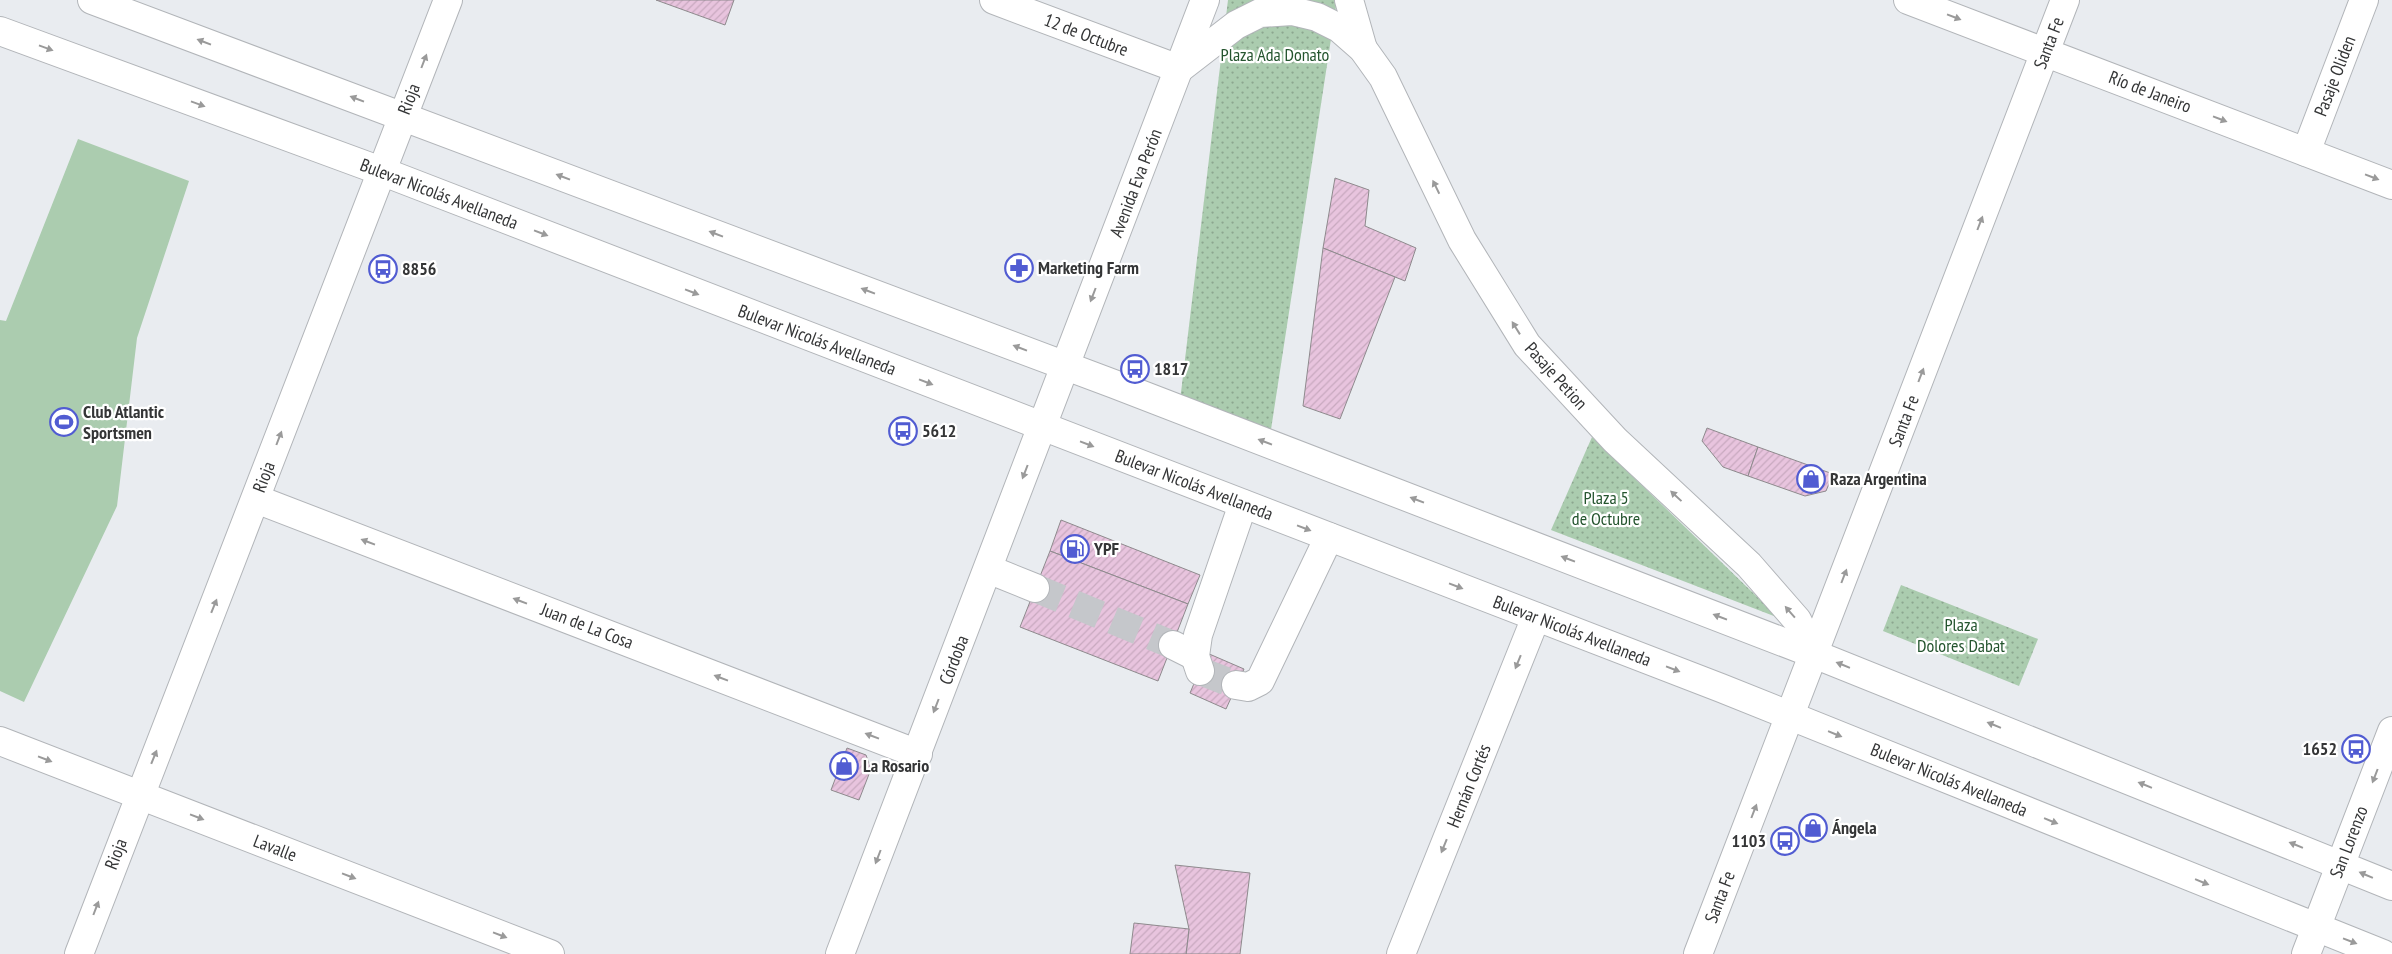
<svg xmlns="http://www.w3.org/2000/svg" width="2392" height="954" font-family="'PT Sans Narrow',sans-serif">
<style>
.park{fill:url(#park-dots)}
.pitch{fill:#abccaf}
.building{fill:url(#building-hatch);stroke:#8e8a8d}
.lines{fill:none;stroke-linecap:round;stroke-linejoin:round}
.minor-tunnel{stroke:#c5c7cb;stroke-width:28;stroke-dasharray:28 14;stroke-linecap:butt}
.minor-casing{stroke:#b2b5b9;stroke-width:30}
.major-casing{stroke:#b2b5b9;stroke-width:30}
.minor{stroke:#fff;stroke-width:28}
.major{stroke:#fff;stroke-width:28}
.oneway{fill:#9a9a9a}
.labels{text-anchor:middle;stroke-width:4.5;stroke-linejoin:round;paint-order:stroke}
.street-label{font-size:18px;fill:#343536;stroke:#fff}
.park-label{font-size:18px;fill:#24542e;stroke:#fff}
.poi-label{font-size:18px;font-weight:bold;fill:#343536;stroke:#fff;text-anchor:start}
</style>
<defs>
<pattern id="park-dots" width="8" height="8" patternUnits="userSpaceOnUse" patternTransform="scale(1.25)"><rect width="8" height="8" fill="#abccaf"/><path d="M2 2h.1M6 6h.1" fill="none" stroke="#8ca68f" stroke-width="1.8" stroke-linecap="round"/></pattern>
<pattern id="building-hatch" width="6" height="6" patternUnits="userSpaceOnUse" patternTransform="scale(1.25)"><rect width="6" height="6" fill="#e8c4de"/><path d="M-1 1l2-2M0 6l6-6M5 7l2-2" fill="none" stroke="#c8a9bf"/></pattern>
</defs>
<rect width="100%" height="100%" fill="#e9ecf0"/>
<!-- park -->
<g class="park">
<polygon points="1228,0 1337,0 1270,436 1180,401"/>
<polygon points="1592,437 1779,618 1551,530"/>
<polygon points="1901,585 2038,639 2019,686 1883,631"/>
</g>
<!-- pitch -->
<polygon class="pitch" points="78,139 189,181 137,338 117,506 24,702 0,691 0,320 6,321"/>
<!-- building -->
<g class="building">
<polygon points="656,0 734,0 725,25"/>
<polygon points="1335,178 1369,190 1365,226 1416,248 1405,281 1323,248"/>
<polygon points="1323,248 1395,277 1340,419 1303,406"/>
<polygon points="1707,428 1758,447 1748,476 1723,467 1702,441"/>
<polygon points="1758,447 1833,474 1826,491 1805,496 1748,476"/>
<polygon points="1061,520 1200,575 1188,604 1050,551"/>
<polygon points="1050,551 1188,604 1158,681 1020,627"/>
<polygon points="1207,653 1244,669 1226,709 1190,693"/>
<polygon points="847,748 866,755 871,769 859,800 831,790"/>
<polygon points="1175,865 1250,873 1240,954 1186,954 1189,929"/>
<polygon points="1134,923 1189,929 1186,954 1130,954"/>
</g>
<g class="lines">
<!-- minor-tunnel -->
<g class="minor-tunnel">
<polyline points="1035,588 1173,645"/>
<polyline points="1200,671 1236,685"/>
</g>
<defs>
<g id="minor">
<polyline points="994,0 1179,69 1236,25 1260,13 1292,11 1317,17 1339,28 1363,49 1383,77 1462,240 1527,345 1615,440 1749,565 1797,620 1814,654"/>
<polyline points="1349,0 1363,49"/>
<polyline points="1908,0 2392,185"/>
<polyline points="2306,152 2364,0"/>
<polyline points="256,499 918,754"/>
<polyline points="988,569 1035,588"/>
<polyline points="1173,645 1195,656"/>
<polyline points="1200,671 1195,656 1198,635 1243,504"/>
<polyline points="1236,685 1248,687 1260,681 1329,537"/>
<polyline points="0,741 550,954"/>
<polyline points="79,954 448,0"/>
<polyline points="1401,954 1536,617"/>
<polyline points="2306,954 2392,731"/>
</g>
<g id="major">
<polyline points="92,0 1114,384 1814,654 2392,886"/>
<polyline points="0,31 381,171 1721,688 2383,954"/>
<polyline points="840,954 1205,0"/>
<polyline points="1698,954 2065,0"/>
</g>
</defs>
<!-- minor casing -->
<use href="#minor" class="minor-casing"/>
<!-- major casing -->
<use href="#major" class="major-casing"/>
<!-- minor -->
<use href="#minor" class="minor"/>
<!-- major -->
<use href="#major" class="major"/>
</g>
<!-- one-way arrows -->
<defs><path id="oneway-solid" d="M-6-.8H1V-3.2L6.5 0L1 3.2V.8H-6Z" transform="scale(1.25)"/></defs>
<g class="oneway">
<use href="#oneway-solid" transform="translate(1954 17) rotate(21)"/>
<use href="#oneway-solid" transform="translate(204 42) rotate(-159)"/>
<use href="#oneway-solid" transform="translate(46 48) rotate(20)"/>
<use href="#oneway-solid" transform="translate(424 61) rotate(-69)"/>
<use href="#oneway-solid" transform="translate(357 99) rotate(-159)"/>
<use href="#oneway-solid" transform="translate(198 104) rotate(20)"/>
<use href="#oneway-solid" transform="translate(2220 119) rotate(21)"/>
<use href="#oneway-solid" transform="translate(563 177) rotate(-159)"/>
<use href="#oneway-solid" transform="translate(2372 177) rotate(21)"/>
<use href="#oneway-solid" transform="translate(1436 187) rotate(-116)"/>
<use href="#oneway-solid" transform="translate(1980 223) rotate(-69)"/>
<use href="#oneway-solid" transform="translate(541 233) rotate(21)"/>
<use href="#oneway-solid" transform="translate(716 234) rotate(-159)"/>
<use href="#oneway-solid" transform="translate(868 291) rotate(-159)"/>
<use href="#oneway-solid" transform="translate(692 292) rotate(21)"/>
<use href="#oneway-solid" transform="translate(1093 295) rotate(111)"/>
<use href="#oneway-solid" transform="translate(1516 328) rotate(-122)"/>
<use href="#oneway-solid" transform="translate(1020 348) rotate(-159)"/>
<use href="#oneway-solid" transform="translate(1921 375) rotate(-69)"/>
<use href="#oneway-solid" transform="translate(926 382) rotate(21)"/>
<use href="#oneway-solid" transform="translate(279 438) rotate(-69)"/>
<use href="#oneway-solid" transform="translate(1265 442) rotate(-159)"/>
<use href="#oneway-solid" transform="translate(1087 444) rotate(21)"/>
<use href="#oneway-solid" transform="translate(1025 472) rotate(111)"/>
<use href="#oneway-solid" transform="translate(1676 496) rotate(-137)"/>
<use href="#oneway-solid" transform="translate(1417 500) rotate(-159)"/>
<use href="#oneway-solid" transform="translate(1304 528) rotate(21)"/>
<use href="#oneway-solid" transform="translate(368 542) rotate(-159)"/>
<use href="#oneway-solid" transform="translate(1568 559) rotate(-159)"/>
<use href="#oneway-solid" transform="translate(1844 576) rotate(-69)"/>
<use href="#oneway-solid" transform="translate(1456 586) rotate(21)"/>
<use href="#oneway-solid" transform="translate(520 601) rotate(-159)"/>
<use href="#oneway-solid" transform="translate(214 606) rotate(-68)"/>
<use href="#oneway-solid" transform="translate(1790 612) rotate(-131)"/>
<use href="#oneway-solid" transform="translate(1720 617) rotate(-159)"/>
<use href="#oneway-solid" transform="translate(1518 662) rotate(112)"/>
<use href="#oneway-solid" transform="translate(1843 665) rotate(-158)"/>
<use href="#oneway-solid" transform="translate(1673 669) rotate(21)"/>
<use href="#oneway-solid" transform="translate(721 678) rotate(-159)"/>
<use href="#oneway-solid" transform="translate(936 706) rotate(111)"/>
<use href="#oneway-solid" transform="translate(1994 725) rotate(-158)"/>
<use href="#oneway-solid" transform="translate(1835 734) rotate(22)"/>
<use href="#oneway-solid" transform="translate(872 736) rotate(-159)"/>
<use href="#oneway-solid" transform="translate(154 757) rotate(-68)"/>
<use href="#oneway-solid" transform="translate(45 759) rotate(21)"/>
<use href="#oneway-solid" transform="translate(2375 776) rotate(111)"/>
<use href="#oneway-solid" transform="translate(2145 785) rotate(-158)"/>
<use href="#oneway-solid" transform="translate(1754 811) rotate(-69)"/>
<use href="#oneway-solid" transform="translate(197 817) rotate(21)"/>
<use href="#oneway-solid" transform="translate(2051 821) rotate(22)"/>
<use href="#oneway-solid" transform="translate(2296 845) rotate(-158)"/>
<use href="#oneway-solid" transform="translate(1444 846) rotate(112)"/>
<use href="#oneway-solid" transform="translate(878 857) rotate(111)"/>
<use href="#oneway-solid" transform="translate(2366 875) rotate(-157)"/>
<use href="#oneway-solid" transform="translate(349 876) rotate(21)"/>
<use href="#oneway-solid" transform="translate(2202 882) rotate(22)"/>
<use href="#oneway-solid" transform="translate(96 908) rotate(-69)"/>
<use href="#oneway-solid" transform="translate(500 935) rotate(21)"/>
<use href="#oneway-solid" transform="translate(2350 941) rotate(21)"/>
</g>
<!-- icons -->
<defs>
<symbol id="pharmacy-ring" viewBox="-11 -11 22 22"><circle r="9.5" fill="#fff" stroke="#515cd2" stroke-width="1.5"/><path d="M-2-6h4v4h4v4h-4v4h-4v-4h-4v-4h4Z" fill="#515cd2"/></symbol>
<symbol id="bus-ring" viewBox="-11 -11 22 22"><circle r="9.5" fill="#fff" stroke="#515cd2" stroke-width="1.5"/><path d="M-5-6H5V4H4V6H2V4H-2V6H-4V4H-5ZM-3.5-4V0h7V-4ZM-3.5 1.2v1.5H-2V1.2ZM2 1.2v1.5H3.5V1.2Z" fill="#515cd2"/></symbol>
<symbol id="stadium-ring" viewBox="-11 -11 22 22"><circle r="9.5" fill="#fff" stroke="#515cd2" stroke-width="1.5"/><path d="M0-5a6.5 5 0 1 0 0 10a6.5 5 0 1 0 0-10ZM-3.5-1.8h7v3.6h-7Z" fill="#515cd2"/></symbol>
<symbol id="shop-ring" viewBox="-11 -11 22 22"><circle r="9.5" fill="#fff" stroke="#515cd2" stroke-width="1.5"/><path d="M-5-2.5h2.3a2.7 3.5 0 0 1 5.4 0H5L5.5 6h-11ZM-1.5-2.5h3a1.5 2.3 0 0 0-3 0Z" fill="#515cd2"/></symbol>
<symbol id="fuel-ring" viewBox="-11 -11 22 22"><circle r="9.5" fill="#fff" stroke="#515cd2" stroke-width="1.5"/><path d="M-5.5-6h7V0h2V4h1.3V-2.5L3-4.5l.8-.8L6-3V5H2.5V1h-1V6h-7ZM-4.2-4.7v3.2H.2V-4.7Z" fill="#515cd2"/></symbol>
</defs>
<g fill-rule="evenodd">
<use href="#pharmacy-ring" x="1003" y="252" width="32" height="32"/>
<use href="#bus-ring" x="367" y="253" width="32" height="32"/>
<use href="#bus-ring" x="1119" y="353" width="32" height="32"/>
<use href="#stadium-ring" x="48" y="406" width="32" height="32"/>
<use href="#bus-ring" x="887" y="415" width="32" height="32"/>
<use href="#shop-ring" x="1795" y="463" width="32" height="32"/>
<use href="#fuel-ring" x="1059" y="533" width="32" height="32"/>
<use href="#bus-ring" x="2340" y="733" width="32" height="32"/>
<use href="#shop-ring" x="828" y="750" width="32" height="32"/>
<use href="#shop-ring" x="1797" y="812" width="32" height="32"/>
<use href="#bus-ring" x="1769" y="825" width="32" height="32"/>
</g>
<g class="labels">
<!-- street labels -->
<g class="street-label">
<text transform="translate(1086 35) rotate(21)" y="6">12 de Octubre</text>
<text transform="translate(2049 43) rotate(-69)" y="6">Santa Fe</text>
<text transform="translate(2335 76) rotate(-69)" y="6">Pasaje Oliden</text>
<text transform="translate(2150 92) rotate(21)" y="6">Río de Janeiro</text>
<text transform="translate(409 99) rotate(-69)" y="6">Rioja</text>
<text transform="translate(1136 183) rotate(-69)" y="6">Avenida Eva Perón</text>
<text transform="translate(439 194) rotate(21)" y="6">Bulevar Nicolás Avellaneda</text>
<text transform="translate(817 340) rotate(21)" y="6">Bulevar Nicolás Avellaneda</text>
<text transform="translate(1556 376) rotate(48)" y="6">Pasaje Petion</text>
<text transform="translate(1904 421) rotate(-69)" y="6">Santa Fe</text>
<text transform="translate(264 477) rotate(-69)" y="6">Rioja</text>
<text transform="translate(1194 485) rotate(21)" y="6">Bulevar Nicolás Avellaneda</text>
<text transform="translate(587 626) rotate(21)" y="6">Juan de La Cosa</text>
<text transform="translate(1572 631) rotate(21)" y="6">Bulevar Nicolás Avellaneda</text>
<text transform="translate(954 660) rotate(-69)" y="6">Córdoba</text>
<text transform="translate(1949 780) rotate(22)" y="6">Bulevar Nicolás Avellaneda</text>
<text transform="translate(1469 786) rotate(-68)" y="6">Hernán Cortés</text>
<text transform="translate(2349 842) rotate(-69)" y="6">San Lorenzo</text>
<text transform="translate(275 848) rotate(21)" y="6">Lavalle</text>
<text transform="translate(116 854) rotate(-69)" y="6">Rioja</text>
<text transform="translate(1720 897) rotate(-69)" y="6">Santa Fe</text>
</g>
<!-- park labels -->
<g class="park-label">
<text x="1275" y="61">Plaza Ada Donato</text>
<text x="1606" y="504">Plaza 5<tspan x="1606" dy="21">de Octubre</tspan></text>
<text x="1961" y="631">Plaza<tspan x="1961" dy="21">Dolores Dabat</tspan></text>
</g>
<!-- poi labels -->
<g class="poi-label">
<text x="1038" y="274">Marketing Farm</text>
<text x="402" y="275">8856</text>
<text x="1154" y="375">1817</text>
<text x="83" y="418">Club Atlantic<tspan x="83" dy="21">Sportsmen</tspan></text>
<text x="922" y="437">5612</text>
<text x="1830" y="485">Raza Argentina</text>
<text x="1094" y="555">YPF</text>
<text x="2337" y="755" text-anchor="end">1652</text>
<text x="863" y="772">La Rosario</text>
<text x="1832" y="834">Ángela</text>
<text x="1766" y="847" text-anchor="end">1103</text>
</g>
</g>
</svg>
